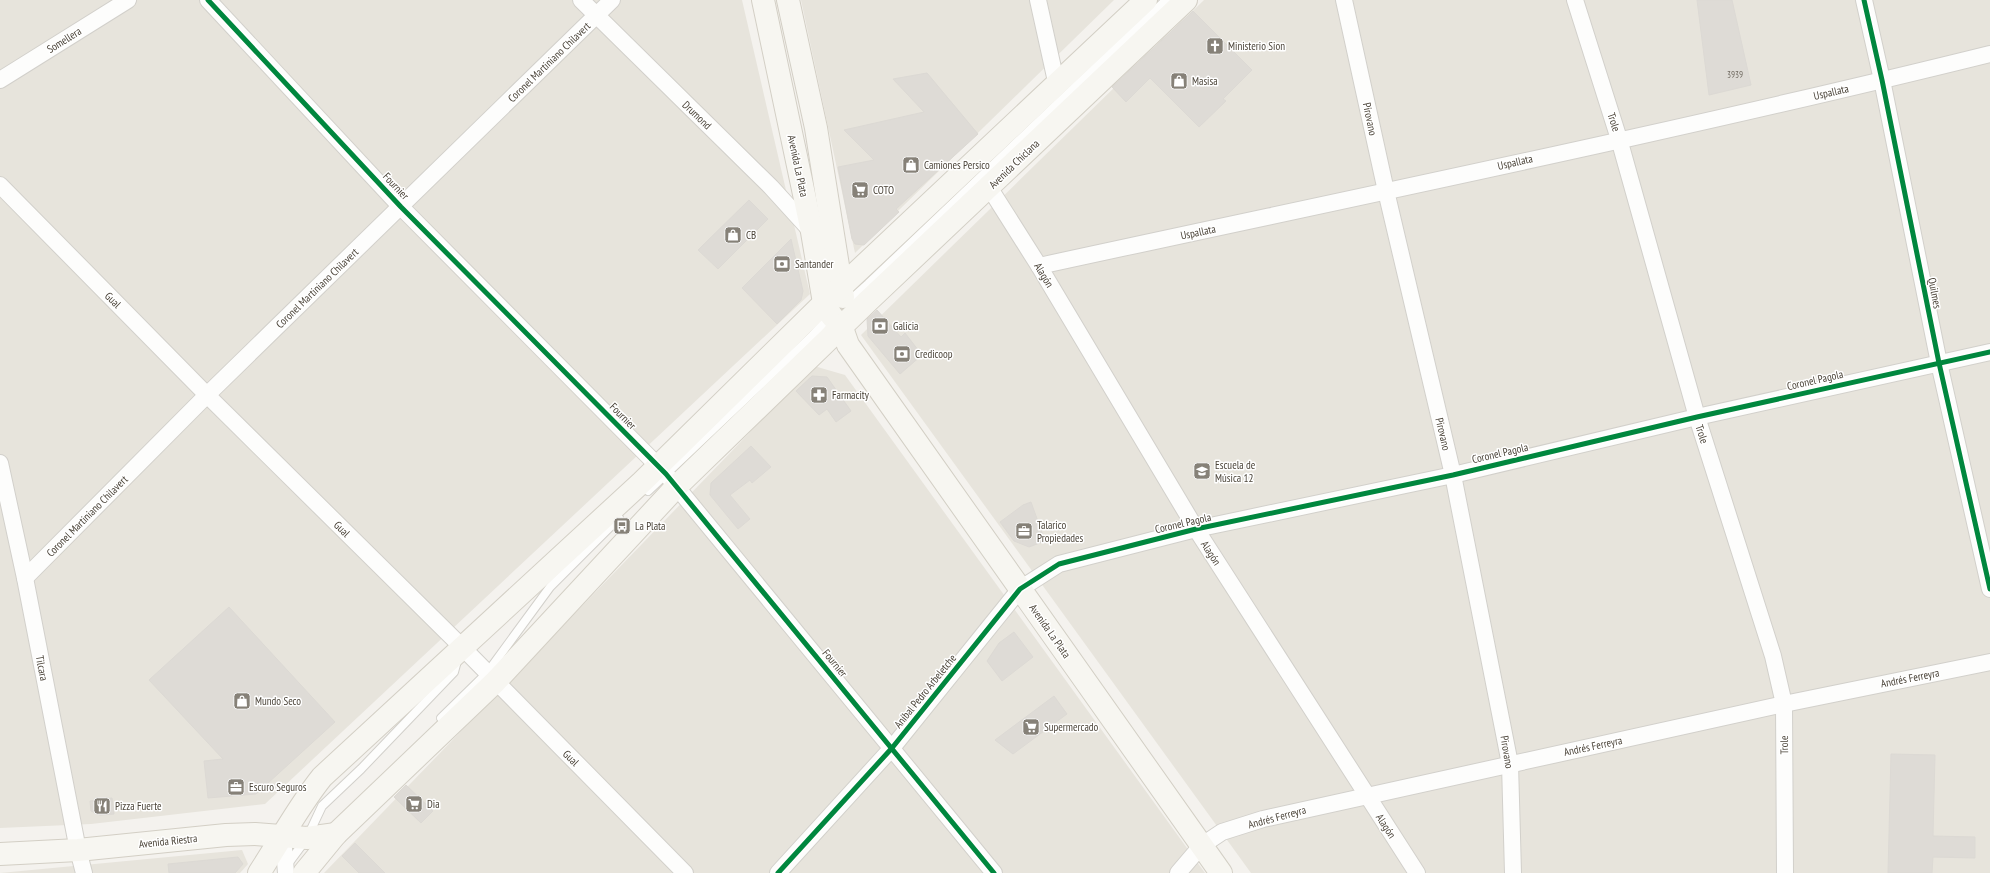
<svg xmlns="http://www.w3.org/2000/svg" width="1990" height="873" font-family="'PT Sans Narrow',sans-serif">
<style>
.residential{fill:#e7e4dc}
.building{fill:#dedbd6;stroke:#dcd9d4}
.lines{fill:none;stroke-linecap:round;stroke-linejoin:round}
.lane-casing{stroke:#d2d0cb;stroke-width:10}
.street-casing{stroke:#d2d0cb;stroke-width:18}
.secondary-casing{stroke:#d3cfc5;stroke-width:24}
.lane{stroke:#fdfdfc;stroke-width:8}
.street{stroke:#fdfdfc;stroke-width:16}
.secondary{stroke:#f7f6f1;stroke-width:22}
.cycleway-casing{stroke:#fff;stroke-width:8}
.cycleway{stroke:#00873e;stroke-width:5}
.labels{text-anchor:middle;stroke-width:3;stroke-linejoin:round;paint-order:stroke}
.number-label{font-size:9px;fill:#706a61}
.street-label{font-size:11px;fill:#4b4439;stroke:#fff}
.poi-label{font-size:11px;fill:#4b4439;stroke:#fff;text-anchor:start}
</style>
<rect width="100%" height="100%" fill="#f4f2ee"/>
<!-- residential -->
<g class="residential">
<polygon points="0,0 742,0 810,294 265,804 91,824 0,828"/>
<polygon points="801,0 1114,0 855,253"/>
<polygon points="1204,0 1990,0 1990,873 1251,873 861,335"/>
<polygon points="814,366 845,375 1205,873 324,873"/>
<polygon points="242,850 248,864 240,873 0,873"/>
</g>
<!-- building -->
<g class="building">
<polygon points="1697,0 1732,0 1751,85 1709,95"/>
<polygon points="1193,11 1252,70 1223,99 1226,101 1199,127 1150,78 1126,102 1112,87"/>
<polygon points="927,73 978,134 896,209 899,212 864,245 855,244 852,239 838,167 874,160 844,130 924,112 893,79"/>
<polygon points="749,200 768,219 718,269 698,250"/>
<polygon points="791,239 803,291 801,300 777,324 742,288"/>
<polygon points="877,310 901,337 905,333 922,355 900,374 868,336 867,319"/>
<polygon points="812,376 827,377 851,411 836,422 827,409 819,415 796,391"/>
<polygon points="751,446 771,467 752,483 750,480 730,495 750,519 738,529 710,495 711,483"/>
<polygon points="1031,502 1045,541 1029,547 1014,541 1000,522 1023,505"/>
<polygon points="229,607 335,722 256,794 208,798 204,761 223,759 149,680"/>
<polygon points="1014,632 1033,657 1002,681 987,661 999,643"/>
<polygon points="1054,696 1067,714 1013,754 995,740"/>
<polygon points="1891,754 1935,755 1933,836 1975,837 1975,858 1933,857 1932,873 1888,873"/>
<polygon points="406,785 433,811 421,823 394,797"/>
<polygon points="112,798 114,814 100,815 91,811 90,801"/>
<polygon points="355,843 385,873 359,873 342,856"/>
<polygon points="238,857 243,864 235,873 169,873 168,864"/>
</g>
<g class="lines">
<defs>
<g id="lane">
<polyline points="847,303 868,284 1166,0"/>
<polyline points="648,491 812,336 830,316"/>
<polyline points="441,718 487,673 550,587 619,518"/>
<polyline points="287,865 307,838 322,806 361,769 454,672 457,661"/>
</g>
<g id="street">
<polyline points="208,0 401,207 666,474 994,873"/>
<polyline points="581,0 771,187 811,231"/>
<polyline points="1038,0 1057,86"/>
<polyline points="1344,0 1386,191 1453,475 1510,764 1513,873"/>
<polyline points="1575,0 1619,139 1697,417 1773,656 1784,704 1785,873"/>
<polyline points="1864,0 1882,80 1939,363 1990,589"/>
<polyline points="0,80 128,0"/>
<polyline points="0,185 207,395 462,647 685,873"/>
<polyline points="989,187 1039,266 1196,529 1417,873"/>
<path d="M1039 266C1356 197 1675 132 1990 54"/>
<polyline points="0,463 25,578 78,850 84,873"/>
<polyline points="25,578 207,395 612,0"/>
<polyline points="283,836 286,873"/>
<polyline points="778,873 892,748 1020,589 1059,564 1196,529 1453,475 1697,417 1990,352"/>
<polyline points="1178,873 1201,846 1222,832 1263,819 1784,704 1990,662"/>
</g>
<g id="secondary">
<polyline points="763,0 812,232 824,303 831,315 842,328 848,345 1221,873"/>
<polyline points="788,0 816,128 843,297"/>
<polyline points="0,854 78,850 226,835 255,834 307,838 336,834"/>
<path d="M259 873C280 841 298 807 322 777L642 482 824 303 1146 0"/>
<polyline points="304,873 336,834 495,682 677,486 868,301 1186,0"/>
</g>
</defs>
<!-- lane casing -->
<use href="#lane" class="lane-casing"/>
<!-- street casing -->
<use href="#street" class="street-casing"/>
<!-- secondary casing -->
<use href="#secondary" class="secondary-casing"/>
<!-- lane -->
<use href="#lane" class="lane"/>
<!-- street -->
<use href="#street" class="street"/>
<!-- secondary -->
<use href="#secondary" class="secondary"/>
<defs>
<g id="cycleway">
<polyline points="208,0 401,207 666,474 994,873"/>
<polyline points="1864,0 1882,80 1939,363 1990,589"/>
<polyline points="778,873 892,748 1020,589 1059,564 1196,529 1453,475 1697,417 1990,352"/>
</g>
</defs>
<!-- cycleway casing -->
<use href="#cycleway" class="cycleway-casing"/>
<!-- cycleway -->
<use href="#cycleway" class="cycleway"/>
</g>
<!-- icons -->
<defs>
<symbol id="church-square" viewBox="-11 -11 22 22"><rect x="-9" y="-9" width="18" height="18" rx="4" fill="#868178" stroke="#fff"/><path d="M-1.2-6h2.4v3.5h3.3v2.4h-3.3V6h-2.4V-.1h-3.3v-2.4h3.3Z" fill="#fff"/></symbol>
<symbol id="shop-square" viewBox="-11 -11 22 22"><rect x="-9" y="-9" width="18" height="18" rx="4" fill="#868178" stroke="#fff"/><path d="M-5-2.5h2.3a2.7 3.5 0 0 1 5.4 0H5L5.5 6h-11ZM-1.5-2.5h3a1.5 2.3 0 0 0-3 0Z" fill="#fff"/></symbol>
<symbol id="supermarket-square" viewBox="-11 -11 22 22"><rect x="-9" y="-9" width="18" height="18" rx="4" fill="#868178" stroke="#fff"/><path d="M-6-5.5h2.5l.6 2H6L4.5 2H-2.5L-4.4-4H-6ZM-1.5 3.2a1.3 1.3 0 1 0 .1 0ZM3 3.2a1.3 1.3 0 1 0 .1 0Z" fill="#fff"/></symbol>
<symbol id="bank-square" viewBox="-11 -11 22 22"><rect x="-9" y="-9" width="18" height="18" rx="4" fill="#868178" stroke="#fff"/><path d="M-6-4H6V4H-6ZM0-2.3a2.3 2.3 0 1 0 0 4.6a2.3 2.3 0 1 0 0-4.6Z" fill="#fff"/></symbol>
<symbol id="pharmacy-square" viewBox="-11 -11 22 22"><rect x="-9" y="-9" width="18" height="18" rx="4" fill="#868178" stroke="#fff"/><path d="M-2-6h4v4h4v4h-4v4h-4v-4h-4v-4h4Z" fill="#fff"/></symbol>
<symbol id="school-square" viewBox="-11 -11 22 22"><rect x="-9" y="-9" width="18" height="18" rx="4" fill="#868178" stroke="#fff"/><path d="M0-5L7-2L0 1L-7-2ZM-4 1L0 2.5L4 1V4Q0 6-4 4Z" fill="#fff"/></symbol>
<symbol id="bus-square" viewBox="-11 -11 22 22"><rect x="-9" y="-9" width="18" height="18" rx="4" fill="#868178" stroke="#fff"/><path d="M-5-6H5V4H4V6H2V4H-2V6H-4V4H-5ZM-3.5-4V0h7V-4ZM-3.5 1.2v1.5H-2V1.2ZM2 1.2v1.5H3.5V1.2Z" fill="#fff"/></symbol>
<symbol id="office-square" viewBox="-11 -11 22 22"><rect x="-9" y="-9" width="18" height="18" rx="4" fill="#868178" stroke="#fff"/><path d="M-6-3h4V-5.5h4V-3h4V5H-6ZM-1-4.5V-3h2v-1.5ZM-6 0V1H6V0Z" fill="#fff"/></symbol>
<symbol id="restaurant-square" viewBox="-11 -11 22 22"><rect x="-9" y="-9" width="18" height="18" rx="4" fill="#868178" stroke="#fff"/><path d="M-5-6h1v4h1v-4h1v4h1v-4h1v5L-1.5 .5V6h-2V.5L-5-1ZM5-6V6H3V1.5H1.5Q1.5-4 5-6Z" fill="#fff"/></symbol>
</defs>
<g fill-rule="evenodd">
<use href="#church-square" x="1205" y="36" width="20" height="20"/>
<use href="#shop-square" x="1169" y="71" width="20" height="20"/>
<use href="#shop-square" x="901" y="155" width="20" height="20"/>
<use href="#supermarket-square" x="850" y="180" width="20" height="20"/>
<use href="#shop-square" x="723" y="225" width="20" height="20"/>
<use href="#bank-square" x="772" y="254" width="20" height="20"/>
<use href="#bank-square" x="870" y="316" width="20" height="20"/>
<use href="#bank-square" x="892" y="344" width="20" height="20"/>
<use href="#pharmacy-square" x="809" y="385" width="20" height="20"/>
<use href="#school-square" x="1192" y="461" width="20" height="20"/>
<use href="#bus-square" x="612" y="516" width="20" height="20"/>
<use href="#office-square" x="1014" y="521" width="20" height="20"/>
<use href="#shop-square" x="232" y="691" width="20" height="20"/>
<use href="#supermarket-square" x="1021" y="717" width="20" height="20"/>
<use href="#office-square" x="226" y="777" width="20" height="20"/>
<use href="#supermarket-square" x="404" y="794" width="20" height="20"/>
<use href="#restaurant-square" x="92" y="796" width="20" height="20"/>
</g>
<g class="labels">
<!-- number labels -->
<g class="number-label">
<text x="1735" y="78">3939</text>
</g>
<!-- street labels -->
<g class="street-label">
<text transform="translate(64 40) rotate(-32)" y="4">Somellera</text>
<text transform="translate(549 62) rotate(-44)" y="4">Coronel Martiniano Chilavert</text>
<text transform="translate(1831 92) rotate(-13)" y="4">Uspallata</text>
<text transform="translate(697 115) rotate(44)" y="4">Drumond</text>
<text transform="translate(1370 119) rotate(78)" y="4">Pirovano</text>
<text transform="translate(1614 122) rotate(72)" y="4">Trole</text>
<text transform="translate(1515 162) rotate(-13)" y="4">Uspallata</text>
<text transform="translate(1014 164) rotate(-44)" y="4">Avenida Chiclana</text>
<text transform="translate(798 166) rotate(78)" y="4">Avenida La Plata</text>
<text transform="translate(396 186) rotate(47)" y="4">Fournier</text>
<text transform="translate(1198 232) rotate(-12)" y="4">Uspallata</text>
<text transform="translate(1044 275) rotate(59)" y="4">Alagón</text>
<text transform="translate(317 288) rotate(-44)" y="4">Coronel Martiniano Chilavert</text>
<text transform="translate(1935 293) rotate(79)" y="4">Quilmes</text>
<text transform="translate(113 300) rotate(45)" y="4">Gual</text>
<text transform="translate(1815 380) rotate(-13)" y="4">Coronel Pagola</text>
<text transform="translate(623 416) rotate(45)" y="4">Fournier</text>
<text transform="translate(1443 434) rotate(77)" y="4">Pirovano</text>
<text transform="translate(1702 434) rotate(72)" y="4">Trole</text>
<text transform="translate(1500 453) rotate(-13)" y="4">Coronel Pagola</text>
<text transform="translate(87 516) rotate(-45)" y="4">Coronel Martiniano Chilavert</text>
<text transform="translate(1183 523) rotate(-13)" y="4">Coronel Pagola</text>
<text transform="translate(342 529) rotate(45)" y="4">Gual</text>
<text transform="translate(1211 553) rotate(57)" y="4">Alagón</text>
<text transform="translate(1050 631) rotate(55)" y="4">Avenida La Plata</text>
<text transform="translate(835 663) rotate(51)" y="4">Fournier</text>
<text transform="translate(42 668) rotate(79)" y="4">Tilcara</text>
<text transform="translate(1910 678) rotate(-11)" y="4">Andrés Ferreyra</text>
<text transform="translate(925 691) rotate(-51)" y="4">Aníbal Pedro Arbeletche</text>
<text transform="translate(1784 745) rotate(-91)" y="4">Trole</text>
<text transform="translate(1593 746) rotate(-12)" y="4">Andrés Ferreyra</text>
<text transform="translate(1507 752) rotate(81)" y="4">Pirovano</text>
<text transform="translate(571 758) rotate(45)" y="4">Gual</text>
<text transform="translate(1277 817) rotate(-15)" y="4">Andrés Ferreyra</text>
<text transform="translate(1386 826) rotate(57)" y="4">Alagón</text>
<text transform="translate(168 841) rotate(-6)" y="4">Avenida Riestra</text>
</g>
<!-- poi labels -->
<g class="poi-label">
<text x="1228" y="50">Ministerio Sion</text>
<text x="1192" y="85">Masisa</text>
<text x="924" y="169">Camiones Persico</text>
<text x="873" y="194">COTO</text>
<text x="746" y="239">CB</text>
<text x="795" y="268">Santander</text>
<text x="893" y="330">Galicia</text>
<text x="915" y="358">Credicoop</text>
<text x="832" y="399">Farmacity</text>
<text x="1215" y="469">Escuela de<tspan x="1215" dy="13">Música 12</tspan></text>
<text x="1037" y="529">Talarico<tspan x="1037" dy="13">Propiedades</tspan></text>
<text x="635" y="530">La Plata</text>
<text x="255" y="705">Mundo Seco</text>
<text x="1044" y="731">Supermercado</text>
<text x="249" y="791">Escuro Seguros</text>
<text x="427" y="808">Dia</text>
<text x="115" y="810">Pizza Fuerte</text>
</g>
</g>
</svg>
